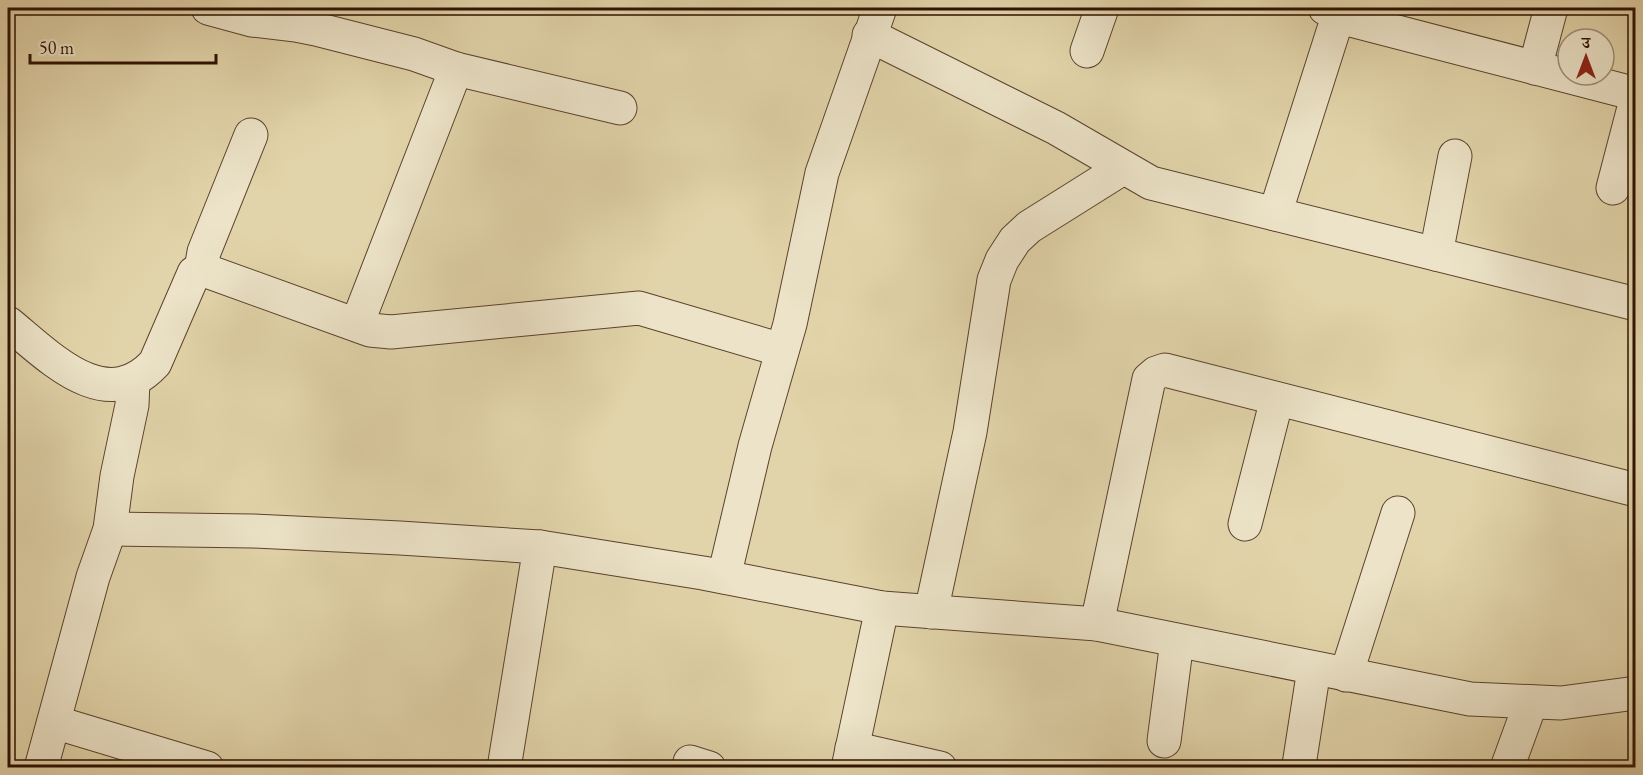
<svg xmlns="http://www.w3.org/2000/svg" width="1643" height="775" font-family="'EB Garamond','Noto Serif Devanagari',serif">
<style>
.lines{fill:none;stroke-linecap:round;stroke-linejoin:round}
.minor-casing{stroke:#5b422c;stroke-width:35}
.minor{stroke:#ece3c8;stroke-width:33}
</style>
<rect width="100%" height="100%" fill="#e2d4aa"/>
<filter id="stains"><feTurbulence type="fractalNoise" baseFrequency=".00333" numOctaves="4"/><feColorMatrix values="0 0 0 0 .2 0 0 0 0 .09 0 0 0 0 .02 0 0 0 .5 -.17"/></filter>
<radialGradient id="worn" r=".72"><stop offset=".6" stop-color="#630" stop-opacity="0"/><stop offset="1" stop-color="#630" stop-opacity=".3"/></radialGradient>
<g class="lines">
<defs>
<g id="minor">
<polyline points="208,8 252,20 296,25 316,29 414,54 456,69 620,108"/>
<polyline points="1346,8 1339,13 1351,20 1636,94"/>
<polyline points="869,35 1056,128 1151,183 1636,304"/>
<polyline points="1087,51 1102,8"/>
<polyline points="1535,68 1551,8"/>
<polyline points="1613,188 1636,100"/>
<polyline points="1275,214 1339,13 1325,8"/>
<polyline points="1436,254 1455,156"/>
<polyline points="201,269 204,252 251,135"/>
<path d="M8 323C49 356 105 417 155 363L194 273 201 269 370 330 391 332 639 308 782 350"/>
<polyline points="357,324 456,69"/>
<polyline points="1245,524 1277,399"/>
<polyline points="110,529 253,531 400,538 540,547 703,573 882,608 1097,624 1470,699 1561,703 1636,693"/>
<polyline points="724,577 755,446 790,324 822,173 880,8"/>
<polyline points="931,612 970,432 994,280 1002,260 1015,240 1029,227 1123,168"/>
<polyline points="1097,624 1149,379 1156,373 1165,370 1636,490"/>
<polyline points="1346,675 1398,513"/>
<polyline points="54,722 207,768"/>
<polyline points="1164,741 1177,641"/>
<polyline points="852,748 940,768"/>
<polyline points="690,762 709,768"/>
<polyline points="1299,765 1314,669"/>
<polyline points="41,768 93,577 110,529 117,476 132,405 133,381"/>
<polyline points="504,768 540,547"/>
<polyline points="848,768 882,608"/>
<polyline points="1507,768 1531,702"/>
</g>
</defs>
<!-- minor casing -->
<use href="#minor" class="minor-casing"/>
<!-- minor -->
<use href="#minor" class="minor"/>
</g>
<!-- margin -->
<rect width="1643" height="775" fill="none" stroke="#e2d4aa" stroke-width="30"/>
<rect x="9" y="9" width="1625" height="757" fill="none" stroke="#2e1202" stroke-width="3"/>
<rect x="15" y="15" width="1613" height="745" fill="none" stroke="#2e1202" stroke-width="1.5"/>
<!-- north arrow -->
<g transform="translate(1586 57)"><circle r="28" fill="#ece3c8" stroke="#a08f79" stroke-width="1.5"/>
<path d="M0-4.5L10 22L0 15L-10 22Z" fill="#8f2418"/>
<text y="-9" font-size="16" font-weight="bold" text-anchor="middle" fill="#2e1202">उ</text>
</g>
<!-- scale -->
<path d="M30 54v9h186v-9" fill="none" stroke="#2e1202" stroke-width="3"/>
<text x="39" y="54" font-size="18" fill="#2e1202" stroke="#ece3c8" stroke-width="4.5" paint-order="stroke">50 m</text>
<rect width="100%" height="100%" filter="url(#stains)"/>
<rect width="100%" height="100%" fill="url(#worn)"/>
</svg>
